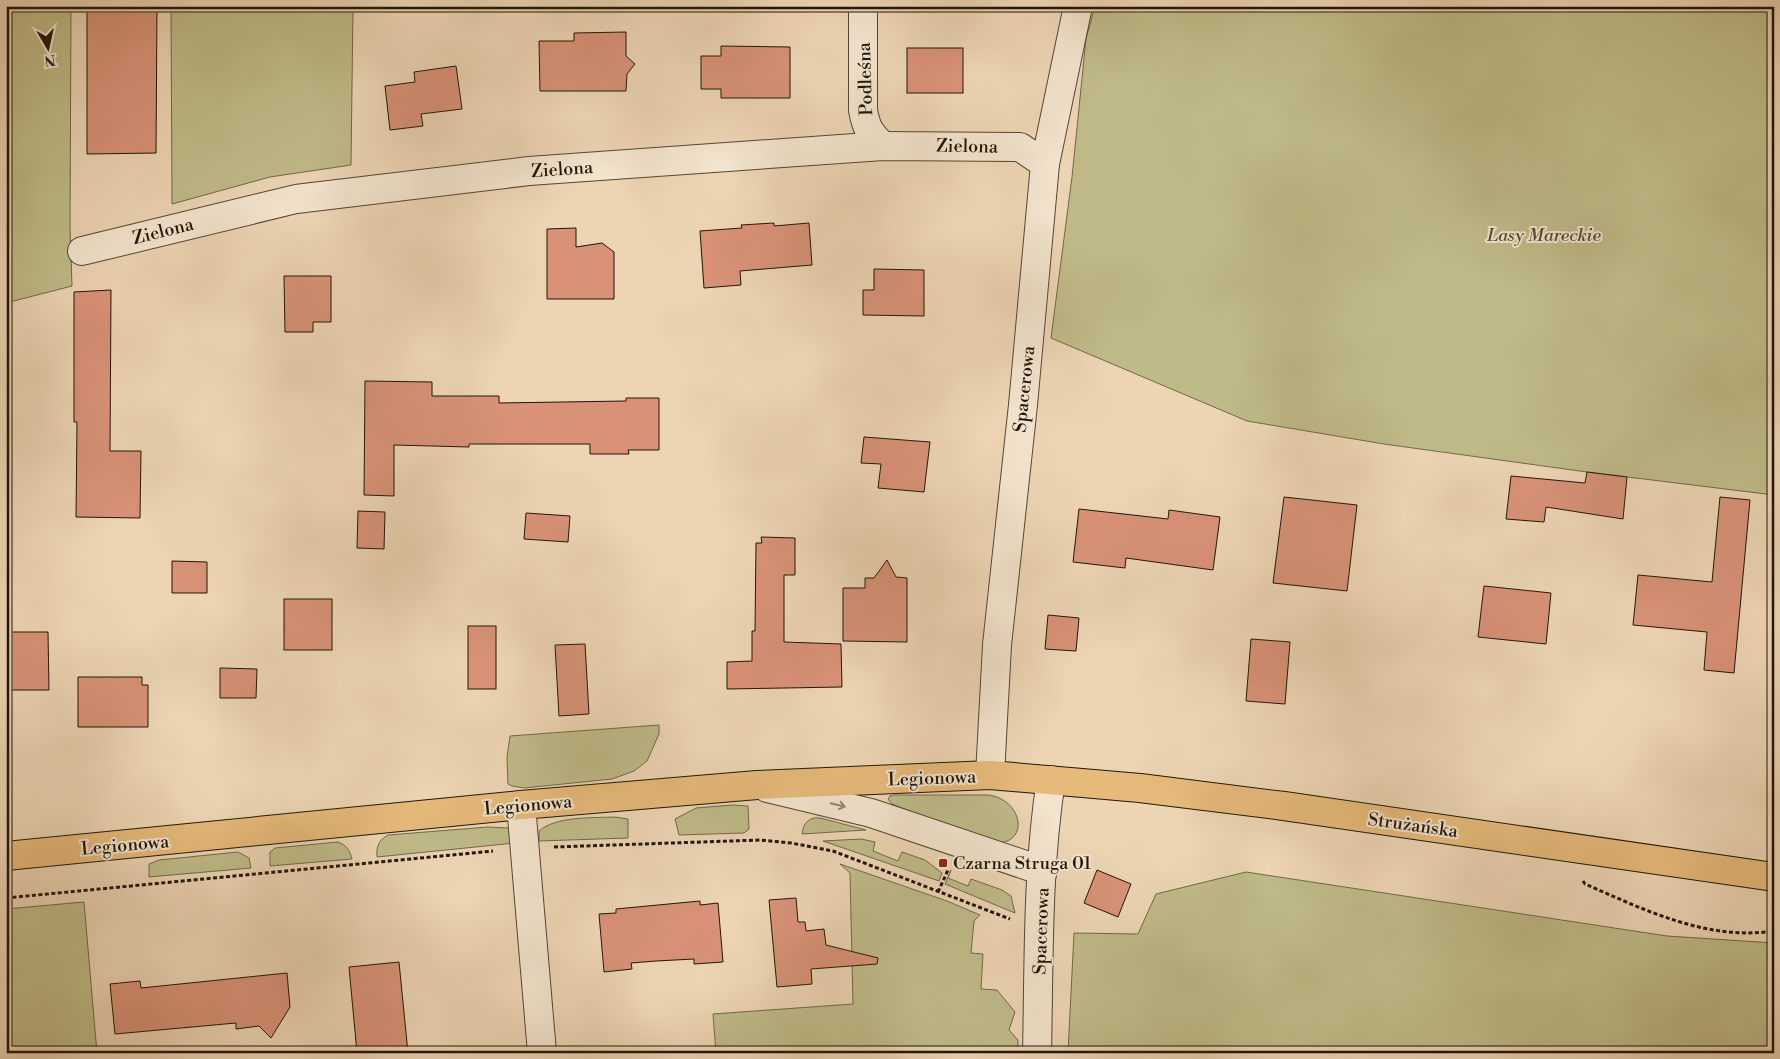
<svg xmlns="http://www.w3.org/2000/svg" width="1780" height="1059" font-family="'Libre Bodoni',serif">
<style>
.green{fill:#bfbb89;stroke:#706849}
.building{fill:#d99278;stroke:#201609}
.lines{fill:none;stroke-linecap:round;stroke-linejoin:round}
.minor-casing{stroke:#534634;stroke-width:30}
.major-casing{stroke:#201609;stroke-width:30}
.path{stroke:#201609;stroke-width:3;stroke-dasharray:4 2.5;stroke-linecap:butt}
.minor{stroke:#f3e4ce;stroke-width:28}
.major{stroke:#e6ba7a;stroke-width:28}
.oneway{stroke:#948775}
.poi-dot{fill:#8f2418;stroke:#f3e4ce;stroke-width:2}
.labels{text-anchor:middle;stroke-width:4;stroke-linejoin:round;paint-order:stroke}
.street-label{font-size:18px;fill:#201609;stroke:#f3e4ce}
.park-label{font-size:18px;font-style:italic;fill:#50482f;stroke:#f3e4ce}
.poi-label{font-size:18px;fill:#201609;stroke:#f3e4ce;text-anchor:start}
</style>
<rect width="100%" height="100%" fill="#edd5b4"/>
<filter id="stains"><feTurbulence type="fractalNoise" baseFrequency=".004" numOctaves="4"/><feColorMatrix values="0 0 0 0 .2 0 0 0 0 .09 0 0 0 0 .02 0 0 0 .5 -.17"/></filter>
<radialGradient id="worn" r=".72"><stop offset=".6" stop-color="#630" stop-opacity="0"/><stop offset="1" stop-color="#630" stop-opacity=".3"/></radialGradient>
<!-- green -->
<g class="green">
<polygon points="6,6 71,6 70,227 72,286 6,303"/>
<polygon points="171,6 353,6 351,165 270,177 172,204"/>
<polygon points="1095,6 1774,6 1774,495 1587,472 1384,444 1247,421 1051,338 1072,177 1086,39"/>
<polygon points="659,725 659,734 647,761 634,771 612,779 524,788 512,786 508,784 507,757 510,736"/>
<path d="M894 795H989C1026 801 1030 850 988 842L892 804 888 799 890 796Z"/>
<polygon points="732,805 748,806 749,829 744,833 679,835 675,819 696,808"/>
<path d="M615 817 628 819V838L539 841V831C556 816 593 818 615 817Z"/>
<path d="M814 818H820L866 830 802 834C803 826 806 820 814 818Z"/>
<path d="M488 827 508 828 514 834 515 843 377 857C376 846 379 840 388 835Z"/>
<polygon points="861,839 875,842 873,851 898,861 902,852 925,860 942,873 939,881 823,841"/>
<path d="M338 842C346 845 350 850 352 859L270 866V852L275 848Z"/>
<polygon points="238,852 249,858 251,868 149,877 149,864 159,860"/>
<polygon points="840,864 947,901 980,915 974,921 971,953 983,954 981,989 997,990 1015,1012 1009,1030 1018,1040 1018,1053 716,1053 713,1014 853,1004 850,873"/>
<polygon points="951,870 948,878 968,886 971,879 1002,890 1011,896 1015,913 945,884"/>
<polygon points="1246,872 1667,936 1774,943 1774,1053 1068,1053 1074,933 1138,934 1156,894"/>
<polygon points="84,902 97,1053 6,1053 6,909"/>
</g>
<!-- building -->
<g class="building">
<polygon points="87,6 157,6 156,153 87,154"/>
<polygon points="626,32 626,56 635,64 627,74 626,91 540,91 539,41 574,41 574,33"/>
<polygon points="721,46 790,47 790,98 721,98 721,89 701,89 701,56 721,56"/>
<rect x="907" y="48" width="56" height="45"/>
<polygon points="456,66 462,109 421,114 423,126 390,130 385,86 415,82 414,72"/>
<polygon points="774,223 774,226 809,223 812,265 740,271 741,285 704,288 700,231 742,228 741,225"/>
<polygon points="576,228 576,247 602,243 614,252 614,299 547,299 547,229"/>
<polygon points="874,269 924,270 924,316 863,315 863,290 874,290"/>
<polygon points="284,276 331,276 331,322 313,322 313,332 285,332"/>
<polygon points="111,290 110,451 141,451 140,518 76,517 77,422 74,422 74,292"/>
<polygon points="365,381 432,382 432,396 499,396 499,403 626,401 626,398 659,398 659,450 628,450 629,454 590,454 590,444 469,444 469,447 394,445 394,496 364,495"/>
<polygon points="864,437 930,442 924,492 878,488 881,464 861,463"/>
<polygon points="1587,472 1627,477 1623,519 1546,507 1544,522 1506,519 1511,476 1585,483"/>
<polygon points="1284,497 1357,505 1347,591 1273,583"/>
<polygon points="1720,497 1750,500 1734,673 1704,670 1707,632 1633,625 1638,575 1712,582"/>
<polygon points="1079,509 1168,519 1169,510 1220,517 1213,570 1126,558 1125,568 1073,562"/>
<polygon points="358,511 385,512 384,549 357,548"/>
<polygon points="526,513 570,516 568,542 524,539"/>
<polygon points="761,537 795,538 795,575 784,575 784,642 841,644 842,687 727,689 727,662 752,661 752,631 755,631 756,543 762,543"/>
<polygon points="887,560 896,577 907,578 907,642 843,641 843,588 865,588 865,578 874,578"/>
<polygon points="172,561 207,562 207,593 172,593"/>
<polygon points="1484,586 1551,593 1546,644 1478,637"/>
<rect x="284" y="599" width="48" height="51"/>
<polygon points="1048,615 1079,618 1076,651 1045,649"/>
<rect x="468" y="626" width="28" height="63"/>
<polygon points="11,632 48,632 49,690 6,690 6,638 10,638"/>
<polygon points="1251,639 1290,642 1285,704 1246,701"/>
<polygon points="585,644 589,714 559,716 555,645"/>
<polygon points="220,668 257,669 256,698 220,698"/>
<polygon points="78,677 142,677 142,685 148,685 148,727 78,727"/>
<polygon points="1097,870 1131,884 1118,917 1084,903"/>
<polygon points="796,898 798,922 805,922 806,931 824,929 826,945 878,958 877,964 811,969 812,984 777,987 769,900"/>
<polygon points="700,901 700,905 718,903 723,962 694,964 694,959 656,961 631,963 632,969 604,972 599,914 616,913 616,909"/>
<polygon points="399,962 408,1053 357,1053 349,967"/>
<polygon points="287,973 290,1007 271,1038 259,1026 236,1029 236,1023 115,1034 110,984 140,981 141,988"/>
</g>
<g class="lines">
<defs>
<g id="minor">
<path d="M863 6V110C866 128 870 134 883 146"/>
<polyline points="82,251 296,199 529,171 883,146 1020,147 1045,164"/>
<polyline points="990,775 997,645 1023,405 1045,164 1078,6"/>
<polyline points="767,788 871,813 1043,871"/>
<polyline points="521,805 542,1053"/>
<path d="M1037 1053C1039 962 1037 870 1051 780"/>
</g>
<polyline id="major" points="6,856 521,805 757,785 990,775 1140,788 1284,806 1774,877"/>
</defs>
<!-- minor casing -->
<use href="#minor" class="minor-casing"/>
<!-- major casing -->
<use href="#major" class="major-casing"/>
<!-- path -->
<g class="path">
<polyline points="554,847 760,840 791,843 833,851 1010,919"/>
<path d="M1583 881 1585 884C1645 910 1707 941 1774 931"/>
<polyline points="938,892 948,870"/>
<polyline points="6,898 493,851"/>
</g>
<!-- minor -->
<use href="#minor" class="minor"/>
<!-- major -->
<use href="#major" class="major"/>
</g>
<!-- one-way arrows -->
<defs><path id="oneway-shaft" d="M-6 0H5M1.5-3L5.5 0L1.5 3" fill="none" stroke-width="1.6" stroke-linecap="round" stroke-linejoin="round" transform="scale(1.25)"/></defs>
<use class="oneway" href="#oneway-shaft" transform="translate(838 805) rotate(14)"/>
<!-- markers -->
<rect class="poi-dot" x="938" y="858" width="10" height="10" rx="2.5"/>
<g class="labels">
<!-- street labels -->
<g class="street-label">
<text transform="translate(865 79) rotate(-92)" y="6">Podleśna</text>
<text transform="translate(967 146) rotate(1)" y="6">Zielona</text>
<text transform="translate(562 169) rotate(-4)" y="6">Zielona</text>
<text transform="translate(163 231) rotate(-14)" y="6">Zielona</text>
<text transform="translate(1024 389) rotate(-84)" y="6">Spacerowa</text>
<text transform="translate(932 778) rotate(-2)" y="6">Legionowa</text>
<text transform="translate(528 805) rotate(-5)" y="6">Legionowa</text>
<text transform="translate(1413 825) rotate(8)" y="6">Strużańska</text>
<text transform="translate(125 845) rotate(-5)" y="6">Legionowa</text>
<text transform="translate(1041 931) rotate(-88)" y="6">Spacerowa</text>
</g>
<!-- park labels -->
<g class="park-label">
<text x="1544" y="241">Lasy Mareckie</text>
</g>
<!-- poi labels -->
<g class="poi-label">
<text x="953" y="869">Czarna Struga 01</text>
</g>
</g>
<!-- margin -->
<rect width="1780" height="1059" fill="none" stroke="#edd5b4" stroke-width="25"/>
<rect x="8" y="8" width="1765" height="1044" fill="none" stroke="#201609" stroke-width="2.5"/>
<rect x="12" y="12" width="1755" height="1034" fill="none" stroke="#201609"/>
<!-- north arrow -->
<g transform="translate(48 48) rotate(171)" stroke="#f3e4ce" stroke-width="4" paint-order="stroke">
<path d="M0-4L9 19L0 12L-9 19Z" fill="#201609"/>
<text y="-8" font-size="14" font-weight="bold" text-anchor="middle" fill="#201609">N</text>
</g>
<rect width="100%" height="100%" filter="url(#stains)"/>
<rect width="100%" height="100%" fill="url(#worn)"/>
</svg>
